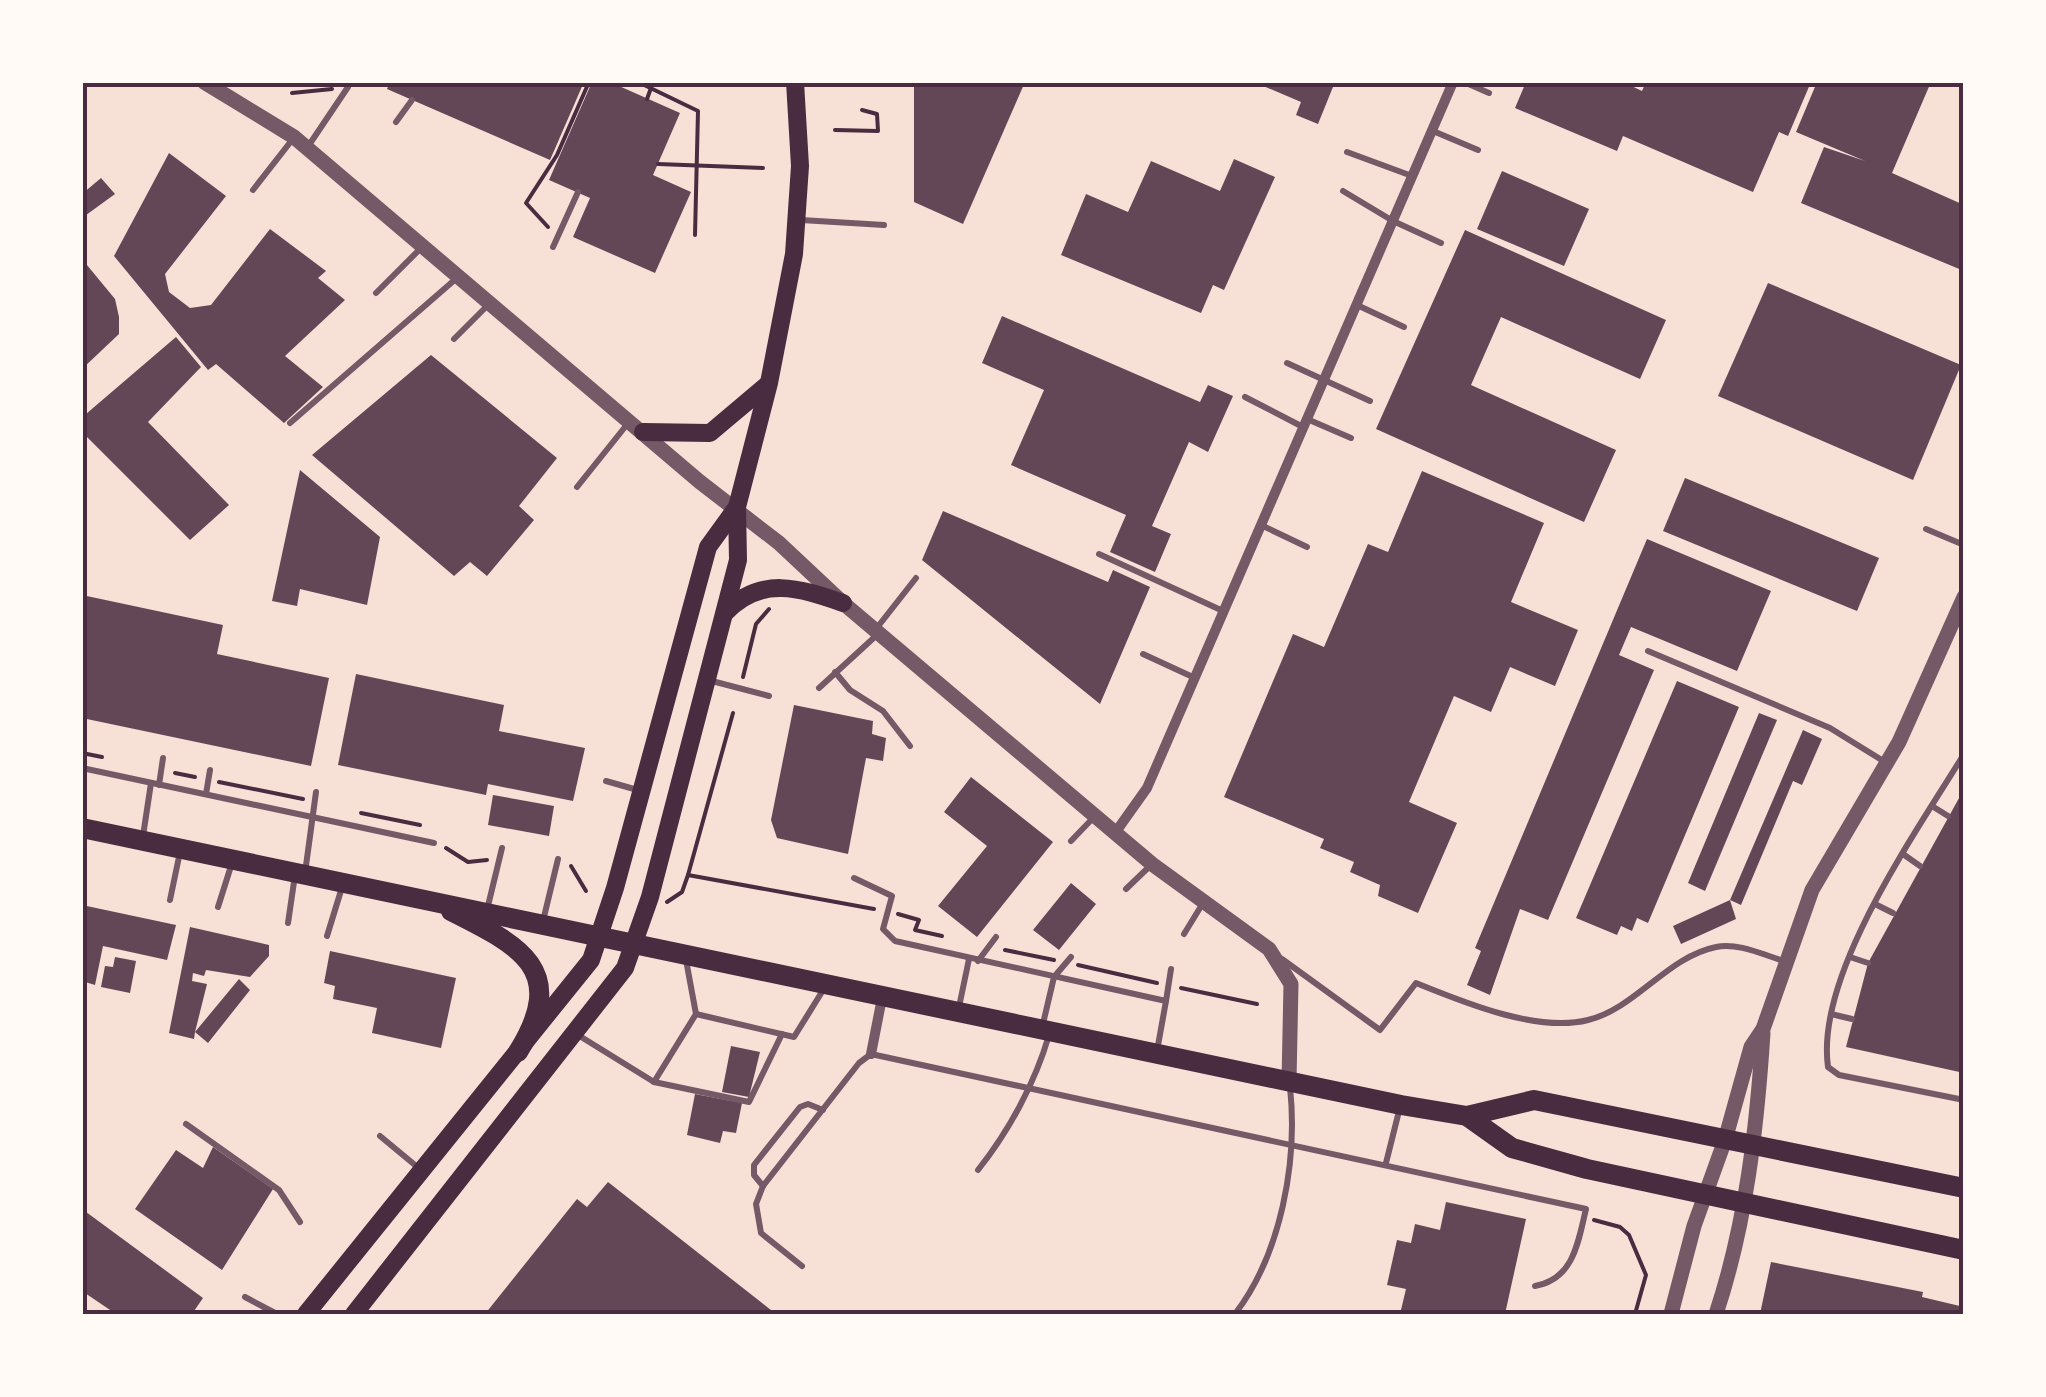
<svg xmlns="http://www.w3.org/2000/svg" width="2046" height="1397" font-family="Manrope,sans-serif">
<style>
.building{fill:#644757}
.lines{fill:none;stroke-linecap:round;stroke-linejoin:round}
.path{stroke:#4a2c40;stroke-width:4}
.service{stroke:#755966;stroke-width:6}
.minor{stroke:#755966;stroke-width:10}
.tertiary{stroke:#755966;stroke-width:15}
.secondary{stroke:#4a2c40;stroke-width:18}
.primary{stroke:#4a2c40;stroke-width:20}
.neatline{fill:none;stroke:#4a2c40;stroke-width:4}
</style>
<rect width="100%" height="100%" fill="#f7e1d7"/>
<!-- building -->
<g class="building">
<polygon points="390,82 584,82 550,160 387,89"/>
<polygon points="592,82 610,82 680,113 653,175 691,192 655,273 573,237 590,198 549,180"/>
<polygon points="914,82 1025,82 963,224 914,202"/>
<polygon points="1254,82 1335,82 1318,124 1296,115 1301,102"/>
<polygon points="1526,82 1623,82 1642,91 1646,82 1811,82 1788,136 1779,132 1753,192 1623,136 1617,151 1515,108"/>
<polygon points="1817,82 1931,82 1892,173 1964,205 1964,271 1801,203 1824,147 1865,161 1796,132"/>
<polygon points="169,153 226,196 165,274 169,292 190,308 211,305 270,229 326,271 318,278 345,300 285,356 323,387 284,423 216,364 208,370 114,256"/>
<polygon points="1234,159 1275,177 1224,290 1213,285 1201,313 1061,255 1086,194 1128,212 1151,161 1220,191"/>
<polygon points="1502,171 1589,209 1564,266 1477,229"/>
<polygon points="101,178 115,194 82,218 82,194"/>
<polygon points="1465,230 1666,320 1640,379 1501,317 1471,385 1616,450 1584,522 1376,429"/>
<polygon points="82,259 115,299 119,317 119,334 82,369"/>
<polygon points="1768,283 1961,365 1913,480 1718,396"/>
<polygon points="1002,316 1200,402 1208,385 1233,396 1208,452 1189,442 1152,526 1171,534 1155,572 1110,552 1126,515 1011,465 1044,390 982,363"/>
<polygon points="176,337 201,367 148,422 229,505 190,540 82,432 86,414"/>
<polygon points="431,355 557,458 519,506 534,520 487,576 470,562 454,576 312,455"/>
<polygon points="300,470 380,537 367,605 300,589 297,606 272,601"/>
<polygon points="1422,471 1544,523 1511,602 1578,630 1555,686 1510,667 1491,712 1454,696 1409,802 1457,823 1418,913 1378,896 1380,885 1350,872 1354,862 1320,848 1324,839 1224,797 1293,634 1324,647 1368,544 1388,552"/>
<polygon points="1685,478 1879,558 1857,611 1663,531"/>
<polygon points="943,511 1108,582 1113,570 1150,587 1100,704 922,560"/>
<polygon points="1647,539 1771,591 1737,671 1631,627 1619,655 1654,670 1548,920 1520,909 1490,995 1467,985 1481,951 1475,948"/>
<polygon points="82,595 223,625 217,654 329,678 311,766 82,718"/>
<polygon points="356,674 504,705 499,731 585,748 573,801 488,784 486,795 338,765"/>
<polygon points="1677,681 1739,707 1648,923 1637,918 1632,931 1621,926 1617,935 1576,918"/>
<polygon points="794,705 873,721 872,734 886,738 883,761 866,758 848,854 777,838 771,820"/>
<polygon points="1759,713 1777,720 1705,891 1688,883"/>
<polygon points="1803,730 1822,739 1802,785 1793,781 1741,905 1730,900"/>
<polygon points="971,777 1053,842 977,937 938,906 987,846 944,812"/>
<polygon points="1964,789 1964,1073 1846,1047 1868,963"/>
<polygon points="493,795 554,806 549,836 488,825"/>
<polygon points="1071,883 1096,904 1059,950 1033,930"/>
<polygon points="1730,900 1736,919 1681,944 1673,926"/>
<polygon points="82,905 176,925 167,960 103,946 95,985 82,981"/>
<polygon points="190,927 269,945 269,956 250,977 206,970 204,976 193,973 192,981 207,984 195,1032 239,979 250,990 208,1043 195,1032 194,1039 169,1033"/>
<polygon points="330,951 456,978 441,1048 372,1033 377,1008 333,999 335,986 324,983"/>
<polygon points="115,957 136,961 130,993 101,987 105,966 113,967"/>
<polygon points="731,1046 760,1052 749,1097 722,1092"/>
<polygon points="695,1094 742,1103 736,1133 723,1131 720,1143 687,1135"/>
<polygon points="213,1147 273,1189 222,1270 135,1209 176,1150 203,1168"/>
<polygon points="608,1182 776,1314 485,1314 577,1199 587,1207"/>
<polygon points="1446,1202 1526,1219 1505,1314 1400,1314 1406,1289 1387,1285 1397,1240 1411,1243 1415,1224 1440,1230"/>
<polygon points="82,1209 203,1298 192,1314 116,1314 82,1291"/>
<polygon points="1771,1262 1923,1292 1922,1297 1964,1307 1964,1314 1760,1314"/>
</g>
<g class="lines">
<!-- path -->
<g class="path">
<polyline points="638,82 698,111 695,235"/>
<polyline points="292,93 332,89"/>
<polyline points="647,99 651,88"/>
<polyline points="835,130 878,131 877,114 862,110"/>
<polyline points="658,164 763,168"/>
<polyline points="548,227 526,203 557,155 589,82"/>
<polyline points="743,677 756,624 769,609"/>
<polyline points="82,753 102,757"/>
<polyline points="175,773 195,777"/>
<polyline points="219,782 303,799"/>
<polyline points="361,813 420,825"/>
<polyline points="446,848 468,862 487,860"/>
<polyline points="571,866 586,891"/>
<polyline points="688,875 733,713"/>
<polyline points="667,902 682,892 688,875 874,909"/>
<polyline points="898,914 919,920 915,930 942,936"/>
<polyline points="1005,950 1054,960"/>
<polyline points="1078,965 1157,983"/>
<polyline points="1181,988 1257,1004"/>
<polyline points="1594,1220 1620,1227 1629,1235 1646,1275 1635,1314"/>
</g>
<!-- service -->
<g class="service">
<polyline points="1464,82 1489,93"/>
<polyline points="396,122 412,100"/>
<polyline points="1433,131 1478,150"/>
<polyline points="307,148 348,87"/>
<polyline points="1347,152 1412,176"/>
<polyline points="253,190 292,140"/>
<polyline points="1343,191 1393,221 1441,243"/>
<polyline points="801,220 884,225"/>
<polyline points="553,247 578,192"/>
<polyline points="376,293 421,248"/>
<polyline points="1357,305 1404,327"/>
<polyline points="454,339 489,304"/>
<polyline points="1287,363 1370,401"/>
<polyline points="1245,397 1303,427"/>
<polyline points="1307,419 1351,438"/>
<polyline points="290,423 458,277"/>
<polyline points="577,487 629,422"/>
<polyline points="1261,525 1307,547"/>
<polyline points="1926,529 1964,545"/>
<polyline points="1099,554 1223,611"/>
<polyline points="876,629 916,578"/>
<polyline points="1648,651 1830,728 1885,762"/>
<polyline points="1143,654 1195,678"/>
<polyline points="835,672 850,690 883,711 910,746"/>
<polyline points="708,680 769,696"/>
<polyline points="819,688 878,634"/>
<path d="M1964 754C1916 833 1815 974 1828 1067L1839 1075 1964 1100"/>
<polyline points="82,768 434,843"/>
<polyline points="606,781 641,791"/>
<polyline points="159,785 163,758"/>
<polyline points="206,794 210,770"/>
<polyline points="1932,806 1948,816"/>
<polyline points="143,836 151,783"/>
<polyline points="1071,841 1094,817"/>
<polyline points="1903,854 1920,866"/>
<polyline points="305,873 316,792"/>
<polyline points="854,878 892,896 883,929 895,941 1166,1001 1157,1051"/>
<polyline points="1126,889 1151,865"/>
<polyline points="170,900 180,852"/>
<polyline points="1875,904 1893,913"/>
<polyline points="218,907 231,866"/>
<polyline points="487,910 502,848"/>
<polyline points="543,921 558,859"/>
<polyline points="288,923 295,875"/>
<polyline points="1184,934 1203,903"/>
<polyline points="327,936 343,884"/>
<polyline points="1850,957 1868,963"/>
<path d="M1282 959 1380 1030 1416 983C1463 1002 1537 1033 1588 1020 1635 1009 1667 957 1716 947 1737 942 1764 955 1784 961"/>
<polyline points="978,961 996,937"/>
<polyline points="1166,1001 1171,969"/>
<polyline points="959,1007 969,959"/>
<polyline points="696,1014 794,1037 825,987"/>
<polyline points="1831,1014 1852,1019"/>
<polyline points="1042,1028 1054,977 1071,957"/>
<polyline points="578,1035 654,1082 696,1014 686,960"/>
<polyline points="654,1082 749,1102 782,1034"/>
<polyline points="186,1124 279,1190 300,1222"/>
<polyline points="380,1136 421,1170"/>
<polyline points="1386,1163 1400,1107"/>
<path d="M978 1170C1009 1131 1035 1083 1049 1035"/>
<polyline points="763,1186 754,1175 754,1165 800,1107 808,1104 823,1110"/>
<path d="M802 1266 761 1233 756 1204 763 1186 859 1063 871 1054 1586 1209C1578 1242 1574 1279 1535 1286"/>
<polyline points="245,1297 277,1314"/>
<path d="M1235 1314C1281 1254 1298 1162 1290 1087"/>
</g>
<!-- minor -->
<g class="minor">
<polyline points="1115,833 1147,788 1453,82"/>
<polyline points="871,1054 882,998"/>
</g>
<!-- tertiary -->
<g class="tertiary">
<polyline points="204,82 294,137 700,482 779,543 843,603 1152,864 1269,949 1291,984 1289,1081"/>
<polyline points="1671,1314 1694,1226 1725,1140 1751,1047 1763,1029 1812,890 1899,742 1964,597"/>
<path d="M1716 1314C1746 1224 1757 1127 1763 1033"/>
</g>
<!-- secondary -->
<g class="secondary">
<polyline points="643,432 710,433 768,384"/>
<path d="M725 613C760 575 800 588 843 603"/>
<polyline points="306,1314 591,960 615,888 708,547 737,507"/>
<polyline points="354,1314 625,968 650,897 738,560 737,507 769,383 794,254 800,166 795,82"/>
</g>
<!-- primary -->
<g class="primary">
<polyline points="82,828 1401,1105 1467,1116 1534,1100 1964,1188"/>
<path d="M451 911C521 946 569 970 518 1052"/>
<polyline points="1467,1116 1512,1148 1587,1169 1964,1250"/>
</g>
</g>
<!-- border -->
<rect width="2046" height="1397" fill="none" stroke="#fffaf5" stroke-width="170"/>
<rect x="85" y="85" width="1876" height="1227" class="neatline"/>
</svg>
